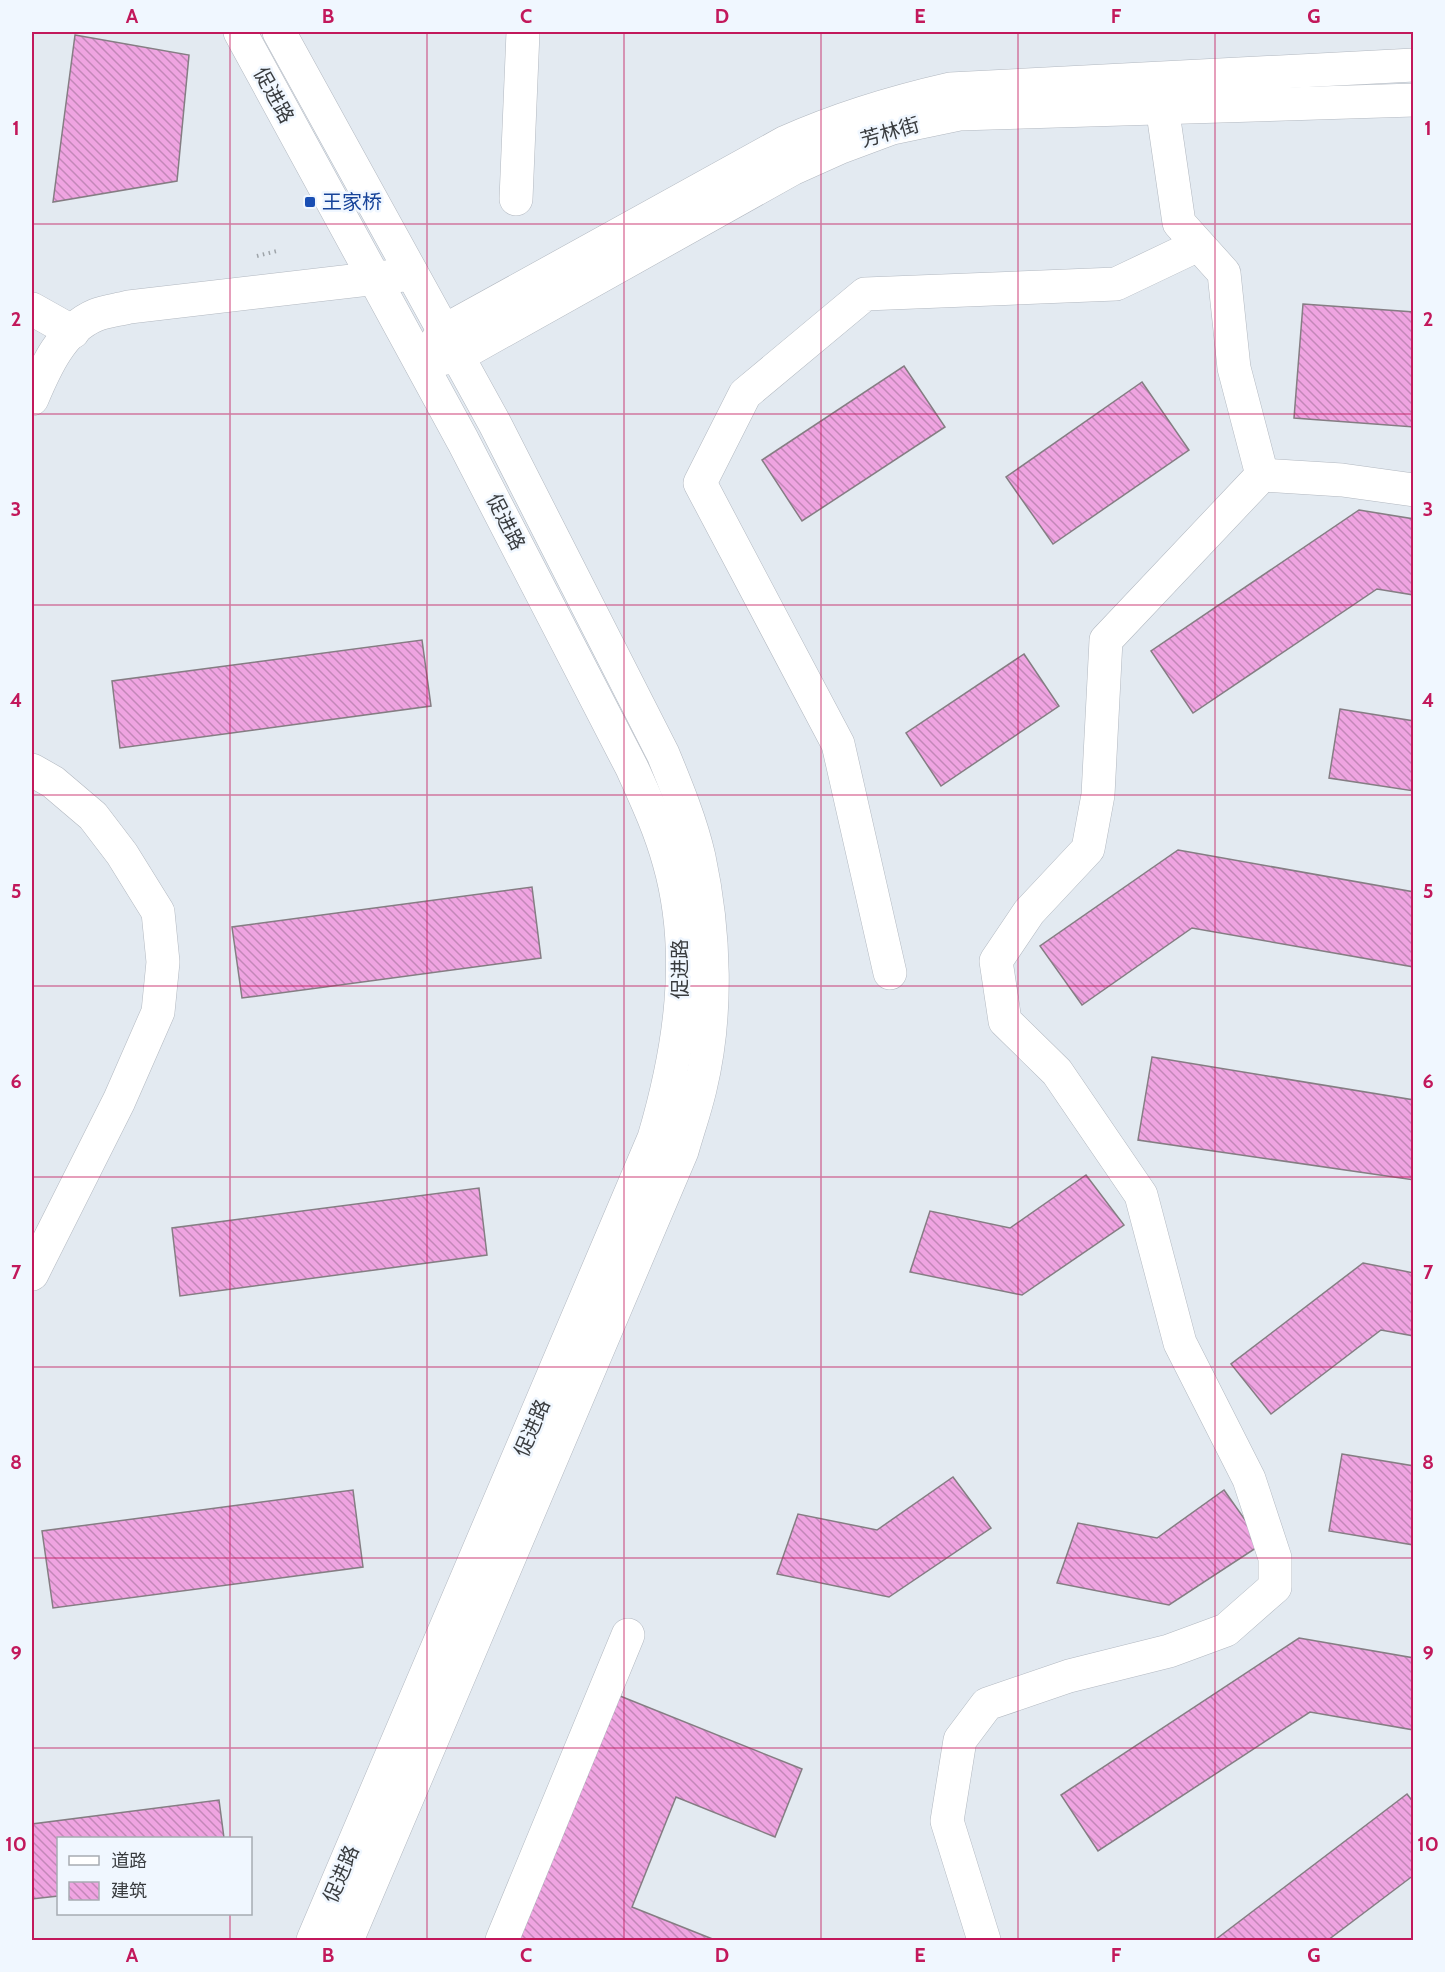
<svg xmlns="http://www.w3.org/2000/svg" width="1445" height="1972" font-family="Cabin,'Noto Sans SC',sans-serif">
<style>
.building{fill:url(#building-back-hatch);stroke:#857d83;stroke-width:1.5}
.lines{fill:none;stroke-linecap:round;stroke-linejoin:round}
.minor-casing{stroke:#b2b8c0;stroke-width:34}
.major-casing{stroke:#b2b8c0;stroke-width:34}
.path{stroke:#9ea4a9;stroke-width:4;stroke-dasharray:1.5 4.5;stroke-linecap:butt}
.minor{stroke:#fff;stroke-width:33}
.major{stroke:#fff;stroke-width:33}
.grid{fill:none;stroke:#c2185b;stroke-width:1.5;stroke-opacity:0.55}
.transit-dot{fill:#1a4fb4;stroke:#f0f7ff;stroke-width:2}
.labels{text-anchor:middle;stroke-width:5;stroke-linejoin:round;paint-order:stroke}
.street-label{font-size:20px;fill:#393c3f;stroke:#f0f7ff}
.transit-label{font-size:20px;fill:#164399;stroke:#f0f7ff;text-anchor:start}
.neatline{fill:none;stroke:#c2185b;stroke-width:2}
.grid-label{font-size:20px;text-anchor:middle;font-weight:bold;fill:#c2185b}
</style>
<defs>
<pattern id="building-back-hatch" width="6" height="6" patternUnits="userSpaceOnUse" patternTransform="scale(1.5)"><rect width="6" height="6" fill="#efa4e1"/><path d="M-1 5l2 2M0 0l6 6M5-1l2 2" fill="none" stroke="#c387b8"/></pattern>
</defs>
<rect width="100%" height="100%" fill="#e3eaf1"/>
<!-- building -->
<g class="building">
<polygon points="75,35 189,55 177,181 53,202"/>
<polygon points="1303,304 1414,312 1414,427 1294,418"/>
<polygon points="904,366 945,427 802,521 762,460"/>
<polygon points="1142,382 1189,450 1053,544 1006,477"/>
<polygon points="1359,510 1414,519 1414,595 1377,589 1193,713 1151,651"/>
<polygon points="422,640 431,706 120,748 112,681"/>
<polygon points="1024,654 1059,706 941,786 906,733"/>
<polygon points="1340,709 1414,721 1414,791 1329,778"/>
<polygon points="1178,850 1414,892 1414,967 1192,928 1082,1005 1040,946"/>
<polygon points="532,887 541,958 242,998 232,927"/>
<polygon points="1152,1057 1414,1100 1414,1180 1138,1140"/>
<polygon points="1086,1175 1124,1225 1022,1295 910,1272 930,1211 1010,1228"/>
<polygon points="479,1188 487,1255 180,1296 172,1228"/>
<polygon points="1363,1263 1414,1273 1414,1336 1381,1330 1271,1414 1231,1364"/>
<polygon points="1342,1454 1414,1466 1414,1545 1329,1531"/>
<polygon points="953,1477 991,1528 889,1597 777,1574 798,1514 877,1530"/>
<polygon points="353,1490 363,1567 53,1608 42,1531"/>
<polygon points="1224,1490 1262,1544 1169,1605 1057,1583 1078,1523 1157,1538"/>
<polygon points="1299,1638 1414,1658 1414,1730 1310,1712 1098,1851 1061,1795"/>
<polygon points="615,1694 802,1769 775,1837 676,1797 632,1907 715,1940 516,1940"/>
<polygon points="1407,1794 1414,1803 1414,1875 1328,1940 1215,1940"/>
<polygon points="219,1800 224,1838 58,1838 58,1896 32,1899 32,1824"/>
</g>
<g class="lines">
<defs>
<g id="minor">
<polyline points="516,199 523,32"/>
<polyline points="32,309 73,332"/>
<polyline points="429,361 458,356 792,169 841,147 892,128 959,114 1414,100"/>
<path d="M421 363 444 331 786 142C840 118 893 102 950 89L1414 65"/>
<path d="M32 399C45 368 62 329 96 315 106 311 118 310 129 307L412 274"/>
<polyline points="1262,475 1342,480 1414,490"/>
<polyline points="32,770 53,782 93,816 122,854 158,912 163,962 158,1012 119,1101 32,1274"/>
<polyline points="890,973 838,744 700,483 745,394 865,294 1116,284 1198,245"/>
<polyline points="502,1940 628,1635"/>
<polyline points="984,1940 947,1821 960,1740 987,1704 1069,1676 1169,1651 1226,1630 1275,1587 1275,1558 1249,1479 1180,1343 1141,1195 1057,1072 1005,1021 996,961 1029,912 1088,849 1098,795 1106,640 1262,475 1234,368 1224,273 1179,223 1162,106"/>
</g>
<g id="major">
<path d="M240 32 463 441 632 768C646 799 660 829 669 862 695 953 680 1050 654 1138L313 1940"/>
<path d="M279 32 495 424 663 754C677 788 691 822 699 857 715 932 718 1015 700 1089 695 1110 688 1130 682 1151L347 1940"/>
</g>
</defs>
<!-- minor casing -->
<use href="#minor" class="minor-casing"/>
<!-- major casing -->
<use href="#major" class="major-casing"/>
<!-- path -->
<polyline class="path" points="257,256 277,251"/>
<!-- minor -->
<use href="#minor" class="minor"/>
<!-- major -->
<use href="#major" class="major"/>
</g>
<!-- grid -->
<path class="grid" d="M230 32V1838M427 32V1940M624 32V1940M821 32V1940M1018 32V1940M1215 32V1940M32 224H1414M32 414H1414M32 605H1414M32 795H1414M32 986H1414M32 1177H1414M32 1367H1414M32 1558H1414M32 1748H1414M230 1914V1940"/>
<!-- markers -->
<rect class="transit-dot" x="304" y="196" width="12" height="12" rx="3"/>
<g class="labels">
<!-- street labels -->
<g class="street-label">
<text transform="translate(274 95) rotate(61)" y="7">促进路</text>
<text transform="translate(890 132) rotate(-16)" y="7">芳林街</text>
<text transform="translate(506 522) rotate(63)" y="7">促进路</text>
<text transform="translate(680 969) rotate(-90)" y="7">促进路</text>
<text transform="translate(532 1428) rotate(-67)" y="7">促进路</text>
<text transform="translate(341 1874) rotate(-67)" y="7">促进路</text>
</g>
<!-- transit labels -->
<g class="transit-label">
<text x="322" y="209">王家桥</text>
</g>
</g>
<!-- border -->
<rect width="1445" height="1972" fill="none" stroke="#f0f7ff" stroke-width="66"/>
<!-- legend -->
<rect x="57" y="1837" width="195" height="78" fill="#f0f7ff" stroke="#a7acb2" stroke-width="1.5"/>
<rect x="69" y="1856" width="30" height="9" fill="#ffffff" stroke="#a7acb2" stroke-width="1.5"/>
<text x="111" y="1867" font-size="18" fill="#393c3f">道路</text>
<rect x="69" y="1882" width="30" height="18" fill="url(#building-back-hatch)" stroke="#a7acb2" stroke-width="1.5"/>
<text x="111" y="1897" font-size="18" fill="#393c3f">建筑</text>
<rect x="33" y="33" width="1379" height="1906" class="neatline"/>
<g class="grid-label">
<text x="132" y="23">A</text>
<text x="328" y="23">B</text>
<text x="526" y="23">C</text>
<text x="722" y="23">D</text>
<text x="920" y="23">E</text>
<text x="1116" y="23">F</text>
<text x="1314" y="23">G</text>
<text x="16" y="135">1</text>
<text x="1428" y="135">1</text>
<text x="16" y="326">2</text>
<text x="1428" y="326">2</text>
<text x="16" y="516">3</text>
<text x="1428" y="516">3</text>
<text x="16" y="707">4</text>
<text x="1428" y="707">4</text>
<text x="16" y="898">5</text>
<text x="1428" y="898">5</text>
<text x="16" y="1088">6</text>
<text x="1428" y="1088">6</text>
<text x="16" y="1279">7</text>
<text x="1428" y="1279">7</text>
<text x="16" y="1469">8</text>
<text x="1428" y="1469">8</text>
<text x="16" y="1660">9</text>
<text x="1428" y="1660">9</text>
<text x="16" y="1851">10</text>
<text x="1428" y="1851">10</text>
<text x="132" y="1962">A</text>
<text x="328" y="1962">B</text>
<text x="526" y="1962">C</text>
<text x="722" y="1962">D</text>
<text x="920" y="1962">E</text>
<text x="1116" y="1962">F</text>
<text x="1314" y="1962">G</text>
</g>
</svg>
